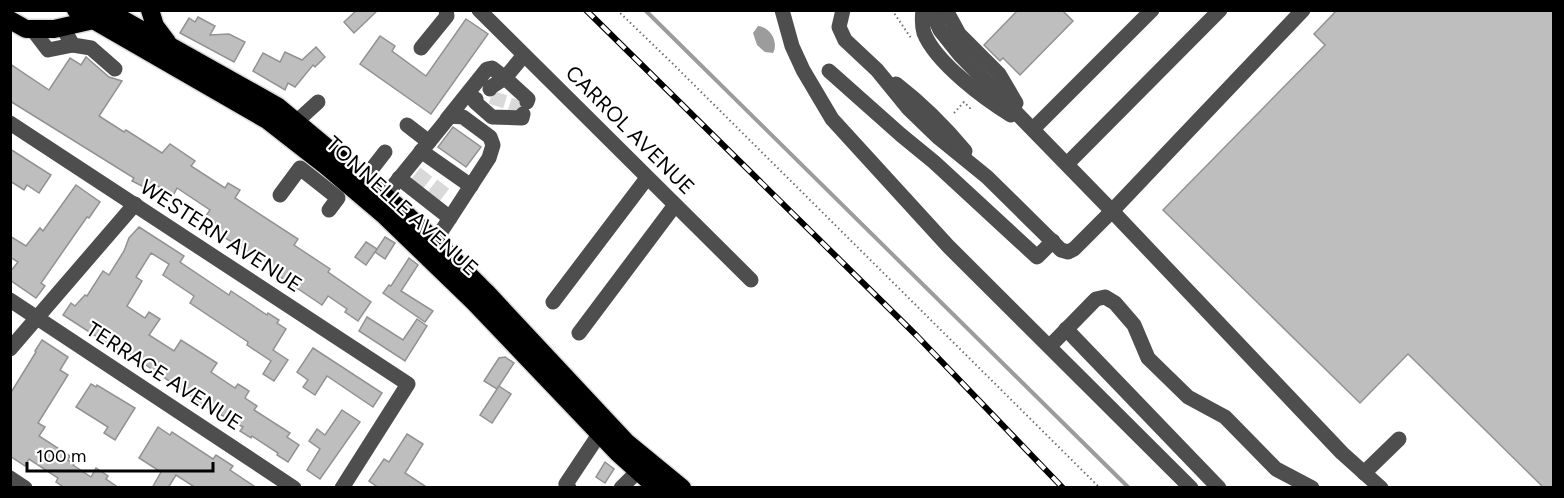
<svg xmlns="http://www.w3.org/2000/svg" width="1564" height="498" font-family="Figtree,sans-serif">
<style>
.water{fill:#9c9c9c}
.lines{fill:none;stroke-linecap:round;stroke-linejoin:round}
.stream{stroke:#9c9c9c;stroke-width:4}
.building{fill:#bebebe;stroke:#929292;stroke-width:1.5}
.minor-tunnel{stroke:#d9d9d9;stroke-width:15;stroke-dasharray:15 8;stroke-linecap:butt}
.highway-casing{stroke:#dbdbdb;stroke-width:21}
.path{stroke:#707070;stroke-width:2;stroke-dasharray:1.5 3;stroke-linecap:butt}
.minor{stroke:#4e4e4e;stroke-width:15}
.highway{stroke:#000;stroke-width:18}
.rail-casing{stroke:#000;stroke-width:6}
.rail{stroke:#fff;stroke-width:4;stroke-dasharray:11;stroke-linecap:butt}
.labels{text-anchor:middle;stroke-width:4.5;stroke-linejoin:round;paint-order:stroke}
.street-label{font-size:21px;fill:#000;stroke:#fff}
</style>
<rect width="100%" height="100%" fill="#fff"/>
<!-- water -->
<path class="water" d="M758 26C770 27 779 42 773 53L765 52 757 45 753 33Z"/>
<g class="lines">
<!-- stream -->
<polyline class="stream" points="645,10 1129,488"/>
</g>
<!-- building -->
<g class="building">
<polygon points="357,10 378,10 354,33 344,22"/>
<polygon points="1018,10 1062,10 1073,21 1020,75 1003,58 1000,61 984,45"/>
<polygon points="1337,10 1554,10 1554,488 1544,488 1408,354 1360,403 1163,210 1325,45 1314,34"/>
<polygon points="198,17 215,26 210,35 229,34 245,42 234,62 180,33 189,18 195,22"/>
<polygon points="466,19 488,34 431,114 360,64 380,36 395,46 392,51 426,76"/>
<polygon points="316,47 325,57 315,67 313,65 295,87 288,83 285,90 253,71 263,53 280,62 285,52 302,60"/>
<polygon points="86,57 109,77 122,81 99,116 124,132 126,130 162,153 170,144 195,161 191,166 225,188 228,183 240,190 235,198 298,239 294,245 330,269 328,272 371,302 358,321 345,312 347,309 328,296 322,305 276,274 278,272 260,259 217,233 221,227 205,217 210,210 177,188 173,196 153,183 148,189 132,181 134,178 10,101 10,64 49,90 70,58 81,65"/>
<polygon points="453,127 481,147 466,167 438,147"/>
<polygon points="10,149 51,175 39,193 27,185 24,190 10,181"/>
<polygon points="76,185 100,202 89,218 87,217 41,283 45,286 36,298 10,280 10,272 18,262 10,257 10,236 26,246 40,228 43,231"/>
<polygon points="139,227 184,256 180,262 229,295 231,291 267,315 268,313 279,320 277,323 286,329 273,350 288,360 274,381 263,374 271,361 247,345 248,342 190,303 194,296 163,275 169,264 151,253 136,277 142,281 127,306 145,318 149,312 160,319 149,335 174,351 181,340 217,363 211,372 235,388 238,384 249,391 245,398 257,406 254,410 290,433 287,437 299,445 288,462 277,455 278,453 252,436 251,438 240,431 243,427 207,407 124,350 123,352 111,346 63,315 71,303 75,306 85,295 87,296 103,271 109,275 124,251 129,238"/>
<polygon points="385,237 395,243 385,259 375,252"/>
<polygon points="366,242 377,249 366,265 355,257"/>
<polygon points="409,258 418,265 401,291 433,311 425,322 383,293 389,285 391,286"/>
<polygon points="367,317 403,340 417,319 427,326 405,361 359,331"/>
<polygon points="42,340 68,357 60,370 68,375 38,423 45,427 39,436 70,456 68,460 74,464 73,465 91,477 96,468 108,476 106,479 119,488 65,488 56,482 58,478 29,459 25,466 10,456 10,394 36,352 35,351"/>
<polygon points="313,348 382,393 373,407 327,376 315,395 303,387 308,380 297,372"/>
<polygon points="505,357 514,363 497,389 484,381 499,358"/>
<polygon points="91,384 96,387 97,385 135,408 115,440 104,433 108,427 76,407"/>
<polygon points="499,386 511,394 492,423 480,415"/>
<polygon points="342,410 360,422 320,479 307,470 320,449 309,441 317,429 325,435"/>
<polygon points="158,427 170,435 172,432 213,459 216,455 233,466 230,470 257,488 196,488 176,475 168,488 152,488 161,472 139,458"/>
<polygon points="407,434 423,444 405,473 428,488 379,488 369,481 384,459 389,462"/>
<polygon points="605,462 614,469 605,483 596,477"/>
</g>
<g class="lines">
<!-- minor-tunnel -->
<g class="minor-tunnel">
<polyline points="496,106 500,93"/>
<polyline points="515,112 519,100"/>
<polyline points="417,184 428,170"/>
<polyline points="434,196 445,182"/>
</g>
<defs>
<g id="highway">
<polyline points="76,10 267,120 326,166 385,216 474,302 618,453 657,488"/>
<polyline points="106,10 277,106 398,207 435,241 486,292 626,442 682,488"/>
<polyline points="150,10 155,26 167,42"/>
<polyline points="10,20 26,29 54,29 98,19"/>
</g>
</defs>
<!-- highway casing -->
<use href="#highway" class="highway-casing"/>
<!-- path -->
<g class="path">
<polyline points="617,10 671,62 1100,488"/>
<polyline points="892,10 911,38"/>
<polyline points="954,113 964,102 970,108 972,106"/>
</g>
<!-- minor -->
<g class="minor">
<polyline points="479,10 751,280"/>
<polyline points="782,10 792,46 803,70 832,119 948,246 1191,488"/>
<polyline points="843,10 839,27 845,40 877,70 908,108 939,138 987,177 1061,250 1068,252 1074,249 1112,211 1342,453 1381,488"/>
<path d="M923 10C922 18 922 26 924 33 936 63 985 99 1011 115"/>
<polyline points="931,10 940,30 960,55 1112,211 1303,10"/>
<polyline points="946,10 959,34 999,74 1016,103"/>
<polyline points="62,27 73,45 91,48 115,69"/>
<polyline points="32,29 48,50 73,45"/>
<polyline points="421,48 447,16 446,10"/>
<polyline points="524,55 505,78 528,99 527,102"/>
<polyline points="829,71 901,135 934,162 1037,257 1053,241"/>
<path d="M896 84C922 104 944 126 965 151"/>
<polyline points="476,99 475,102 492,117 522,118 523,114"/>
<polyline points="447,119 487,69 492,68 505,78 491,87 490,89"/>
<polyline points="296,122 318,102"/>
<polyline points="10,123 408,384 342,488"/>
<polyline points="407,125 429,142"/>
<polyline points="1033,129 1152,10"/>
<polyline points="421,151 471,186"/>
<polyline points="1067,164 1220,10"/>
<polyline points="399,178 450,218"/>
<polyline points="364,179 385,152"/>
<polyline points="280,195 300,168 338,198 329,210"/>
<polyline points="385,196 450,116 463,117 490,137 493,145 489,158 435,241"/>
<polyline points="10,300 294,488"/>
<polyline points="553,302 647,178"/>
<polyline points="1066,329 1219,488"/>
<polyline points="579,333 675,205"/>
<polyline points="1050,346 1096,299 1105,297 1115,303 1134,325 1148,358 1188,397 1225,417 1276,469 1312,488"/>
<polyline points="10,349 135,204"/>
<polyline points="1364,473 1399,439"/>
<polyline points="10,478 25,488"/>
<polyline points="569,488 566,484 600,433"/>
<polyline points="621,488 638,471"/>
</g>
<!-- highway -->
<use href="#highway" class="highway"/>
<defs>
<polyline id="rail" points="586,10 917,336 1063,488"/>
</defs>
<!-- rail casing -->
<use href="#rail" class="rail-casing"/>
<!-- rail -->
<use href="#rail" class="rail"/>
</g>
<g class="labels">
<!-- street labels -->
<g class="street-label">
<text transform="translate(630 130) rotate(45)" y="7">CARROL AVENUE</text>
<text transform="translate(402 206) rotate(42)" y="7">TONNELLE AVENUE</text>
<text transform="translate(221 236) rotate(33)" y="7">WESTERN AVENUE</text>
<text transform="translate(164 376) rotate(33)" y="7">TERRACE AVENUE</text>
</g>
</g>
<!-- border -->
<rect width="1564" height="498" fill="none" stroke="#000000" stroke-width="24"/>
<!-- scale -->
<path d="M27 462v9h186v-9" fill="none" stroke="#000000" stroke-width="3"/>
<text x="36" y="462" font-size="18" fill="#000000" stroke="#ffffff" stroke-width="4.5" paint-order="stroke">100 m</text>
</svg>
